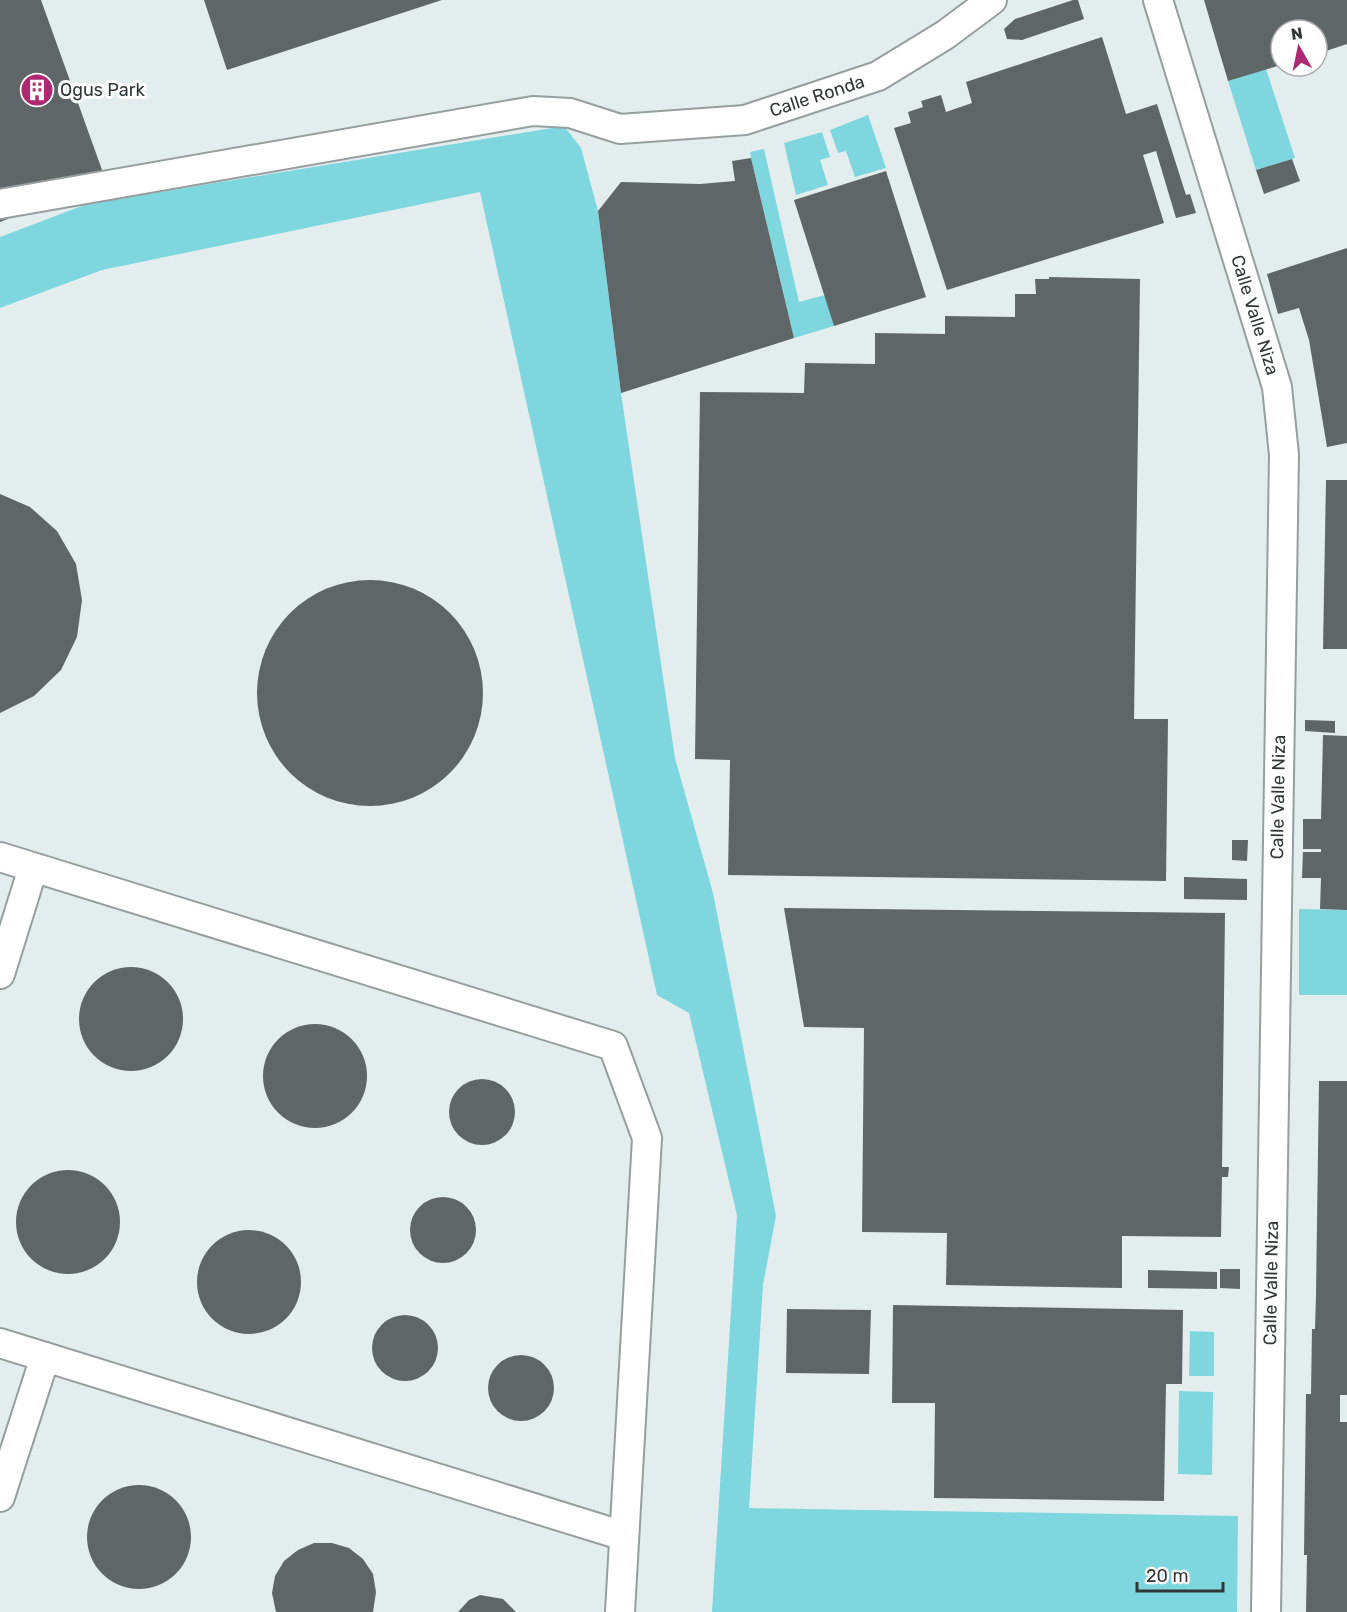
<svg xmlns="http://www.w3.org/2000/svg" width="1347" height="1612" font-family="Rubik,sans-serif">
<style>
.green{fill:#7ed7de}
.building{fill:#5e6667}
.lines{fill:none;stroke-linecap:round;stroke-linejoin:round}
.minor-casing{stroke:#969e9e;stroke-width:32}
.minor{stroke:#fff;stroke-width:28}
.labels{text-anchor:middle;stroke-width:6;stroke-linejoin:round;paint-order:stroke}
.poi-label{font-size:18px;fill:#323636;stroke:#fff;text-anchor:start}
.street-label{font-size:18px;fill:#323636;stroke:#fff}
</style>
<rect width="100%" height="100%" fill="#e4eded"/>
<!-- green -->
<g class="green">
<polygon points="1266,69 1295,158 1256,170 1228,81"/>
<polygon points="868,115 886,168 855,177 846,151 838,153 830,130"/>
<polygon points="564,126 581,148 598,211 621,393 675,758 713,893 776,1216 763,1285 749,1508 1238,1516 1237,1612 712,1612 737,1215 689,1013 657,995 480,192 102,270 0,308 0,237 87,204"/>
<polygon points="822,132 830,157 820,160 828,185 796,195 784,143"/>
<polygon points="764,149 799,302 825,295 834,326 794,338 751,158 750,152"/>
<polygon points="1299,909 1347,910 1347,995 1299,995"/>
<polygon points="1190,1331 1214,1332 1214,1376 1189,1376"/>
<polygon points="1179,1391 1213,1392 1212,1475 1178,1474"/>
</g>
<!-- building -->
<g class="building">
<polygon points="0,0 41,0 106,181 0,222"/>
<polygon points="204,0 442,0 227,70"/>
<polygon points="1073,0 1078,0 1084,19 1022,40 1007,39 1004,29 1015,19"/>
<polygon points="1204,0 1347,0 1347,44 1317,54 1317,30 1281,30 1281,65 1228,81"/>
<polygon points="1102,37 1126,114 1157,104 1186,195 1190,194 1196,213 1176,218 1156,151 1143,155 1164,223 947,290 894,128 911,123 908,112 923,107 921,101 941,95 946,112 972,103 966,82"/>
<polygon points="751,158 794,338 621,393 598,211 621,182 700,184 735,181 732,161"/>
<polygon points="1292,159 1300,181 1264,194 1256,170"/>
<polygon points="886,171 926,297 834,326 794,200"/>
<polygon points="1347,248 1347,443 1327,447 1309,340 1299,308 1278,314 1267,274"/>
<polygon points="1049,277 1140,279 1134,719 1168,719 1166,881 728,875 730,760 695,759 700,392 804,393 805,363 875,364 875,333 945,334 945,316 1015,317 1015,294 1036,294 1035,279 1049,279"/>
<polygon points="1326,480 1347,480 1347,649 1323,649"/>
<polygon points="0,494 30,507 57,531 76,564 82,600 77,637 61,670 34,696 0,713"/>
<circle cx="370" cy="693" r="113"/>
<polygon points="1305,720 1335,721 1335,733 1305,731"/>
<polygon points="1323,735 1347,736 1347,910 1320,909 1321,878 1302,878 1303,852 1321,852 1321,849 1303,849 1303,819 1321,819"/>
<polygon points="1232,840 1248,840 1247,861 1232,860"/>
<polygon points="1184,877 1247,879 1247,900 1184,899"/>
<polygon points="784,908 1225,913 1222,1167 1229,1167 1228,1177 1222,1177 1221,1237 1122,1236 1122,1288 946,1285 947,1233 862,1232 864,1028 804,1027"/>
<circle cx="131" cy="1019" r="52"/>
<circle cx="315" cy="1076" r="52"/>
<circle cx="482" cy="1112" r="33"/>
<polygon points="1319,1081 1347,1081 1347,1395 1340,1395 1340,1422 1347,1422 1347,1612 1306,1612 1307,1555 1304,1555 1306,1394 1311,1394 1312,1329 1315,1329 1316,1295"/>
<circle cx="68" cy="1222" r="52"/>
<circle cx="443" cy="1230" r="33"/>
<circle cx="249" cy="1282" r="52"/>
<polygon points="1220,1269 1240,1269 1240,1289 1220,1288"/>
<polygon points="1148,1270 1217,1272 1217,1289 1148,1288"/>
<polygon points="893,1305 1183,1310 1182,1384 1166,1384 1164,1501 934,1498 935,1403 892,1403"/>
<polygon points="787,1309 871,1310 869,1374 786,1373"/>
<circle cx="405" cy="1348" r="33"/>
<circle cx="521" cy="1388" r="33"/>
<circle cx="139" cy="1537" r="52"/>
<polygon points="314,1543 332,1543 349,1548 363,1559 373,1574 376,1592 373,1612 276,1612 272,1593 275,1576 284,1561 298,1550"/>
<polygon points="480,1595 503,1599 516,1612 458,1612 469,1600"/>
</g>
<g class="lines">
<defs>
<g id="minor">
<polyline points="1158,0 1277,387 1284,455 1266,1612"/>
<polyline points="0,204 533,111 570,113 620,129 745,120 878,76 945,35 992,0"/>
<polyline points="0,857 613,1046 647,1138 620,1612"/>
<polyline points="0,974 33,868"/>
<polyline points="0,1343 624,1536"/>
<polyline points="0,1497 45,1357"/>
</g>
</defs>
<!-- minor casing -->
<use href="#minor" class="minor-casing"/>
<!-- minor -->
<use href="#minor" class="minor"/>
</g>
<!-- icons -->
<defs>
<symbol id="building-disc" viewBox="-11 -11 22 22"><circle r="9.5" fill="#ae2972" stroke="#fff"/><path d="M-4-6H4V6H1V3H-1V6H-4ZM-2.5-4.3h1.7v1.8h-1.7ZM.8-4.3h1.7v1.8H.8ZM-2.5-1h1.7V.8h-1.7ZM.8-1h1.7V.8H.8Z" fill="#fff"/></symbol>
</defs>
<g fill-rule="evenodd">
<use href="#building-disc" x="18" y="71" width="38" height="38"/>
</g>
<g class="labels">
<!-- poi labels -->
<g class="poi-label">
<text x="60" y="96">Ogus Park</text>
</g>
<!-- street labels -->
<g class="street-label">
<text transform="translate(817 96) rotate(-18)" y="6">Calle Ronda</text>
<text transform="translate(1255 315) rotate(73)" y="6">Calle Valle Niza</text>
<text transform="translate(1278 797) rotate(-89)" y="6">Calle Valle Niza</text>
<text transform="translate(1271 1283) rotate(-89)" y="6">Calle Valle Niza</text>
</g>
</g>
<!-- north arrow -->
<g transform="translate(1299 48) rotate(351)"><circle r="28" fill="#ffffff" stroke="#adafaf" stroke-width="1.5"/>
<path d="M0-4.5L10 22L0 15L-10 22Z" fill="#ae2972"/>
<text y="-9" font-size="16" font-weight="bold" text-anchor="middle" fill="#323636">N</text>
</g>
<!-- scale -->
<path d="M1137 1582v9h86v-9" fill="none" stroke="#323636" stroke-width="3"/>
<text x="1146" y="1582" font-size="18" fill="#323636" stroke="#ffffff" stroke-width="4.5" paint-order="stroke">20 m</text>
</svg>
